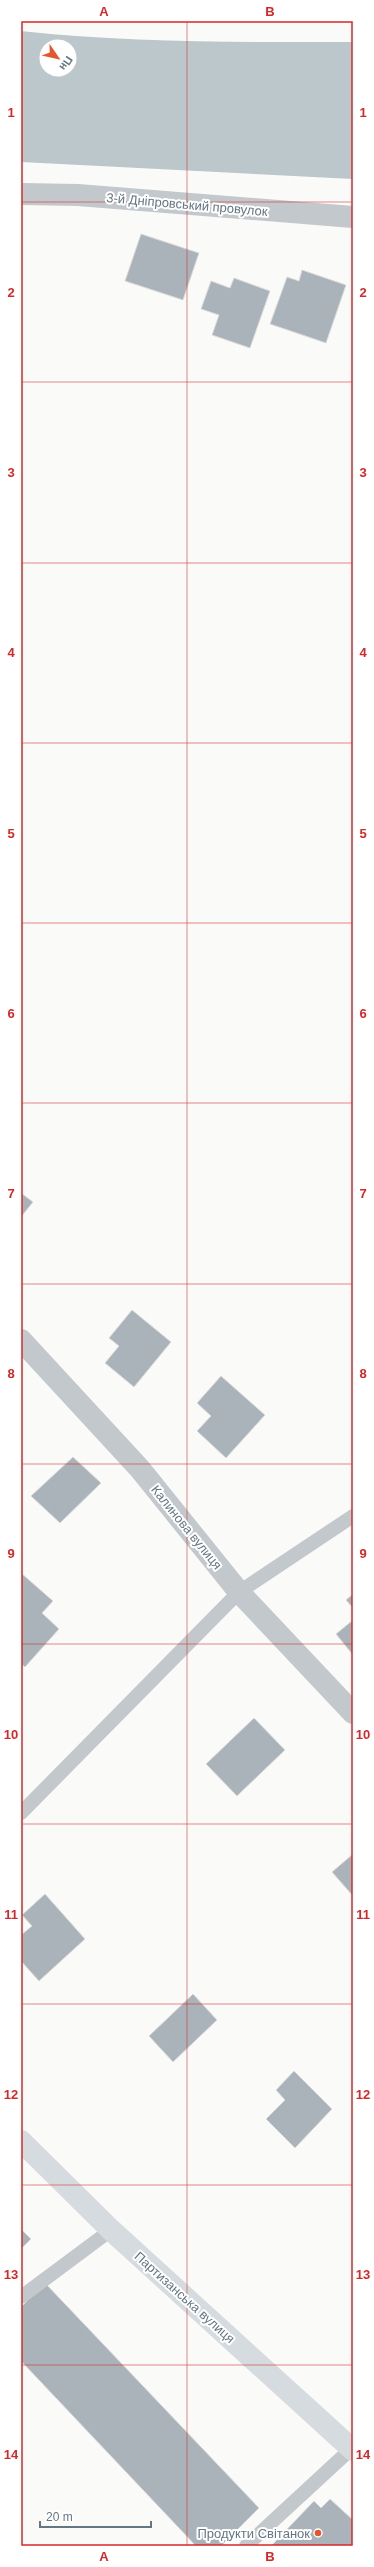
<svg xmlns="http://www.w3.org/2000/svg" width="374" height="2567" font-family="Helvetica,sans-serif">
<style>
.water{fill:#bbc7cb;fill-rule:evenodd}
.building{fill:#aab3b9;stroke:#dcdcda}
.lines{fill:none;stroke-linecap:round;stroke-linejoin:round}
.lane{stroke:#c3c8cc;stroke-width:14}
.street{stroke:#c3c8cc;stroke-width:22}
.secondary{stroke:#d6dbdf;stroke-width:22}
.grid{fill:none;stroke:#d62828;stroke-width:1;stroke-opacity:0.55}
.poi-dot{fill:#e4572e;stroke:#fff;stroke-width:1.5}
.labels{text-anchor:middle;stroke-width:4;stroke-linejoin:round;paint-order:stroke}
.street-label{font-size:13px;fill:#657683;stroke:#fff}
.poi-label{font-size:13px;fill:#657683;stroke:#fff;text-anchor:end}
.neatline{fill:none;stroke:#d62828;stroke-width:1.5}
.grid-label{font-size:13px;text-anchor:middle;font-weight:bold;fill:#d62828}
</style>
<rect width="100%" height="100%" fill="#fafaf8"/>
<!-- water -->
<path class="water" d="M21 31C131 43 242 42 353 42V179L21 162ZM46 46H70V70H46Z"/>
<!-- building -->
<g class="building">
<polygon points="141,234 199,253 183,300 125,281"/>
<polygon points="302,270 346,285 326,343 270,324 287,277 299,281"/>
<polygon points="234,278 270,291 250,348 212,335 219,315 201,309 211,281 230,288"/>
<polygon points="21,1193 33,1202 21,1217"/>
<polygon points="132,1310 171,1342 134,1387 105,1363 119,1346 109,1338"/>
<polygon points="221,1376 265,1415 226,1458 197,1431 211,1416 197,1403"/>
<polygon points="73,1457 101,1483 60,1523 31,1496"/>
<polygon points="21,1573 53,1601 42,1613 59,1629 25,1667 21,1664"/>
<polygon points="353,1594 353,1608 346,1600"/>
<polygon points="353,1620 353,1655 336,1634"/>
<polygon points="254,1718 285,1750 237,1796 206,1764"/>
<polygon points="353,1854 353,1896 332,1872"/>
<polygon points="45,1894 85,1939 39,1981 21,1961 21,1935 32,1926 22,1915"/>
<polygon points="193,1994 217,2020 173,2062 149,2036"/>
<polygon points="294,2071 332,2109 295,2148 266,2119 285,2100 276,2090"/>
<polygon points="21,2229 31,2239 21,2249"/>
<polygon points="45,2283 259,2508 221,2546 196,2546 21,2361 21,2307"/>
<polygon points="330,2499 353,2520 353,2546 271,2546 314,2501 321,2508"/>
</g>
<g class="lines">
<!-- lane -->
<g class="lane">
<polyline points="21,1813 239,1592 353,1516"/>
<polyline points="21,2297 111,2230"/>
<polyline points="246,2546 351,2449"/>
</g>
<!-- street -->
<g class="street">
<polyline points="21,194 78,195 353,217"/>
<polyline points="21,1340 140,1469 239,1592 353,1713"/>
</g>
<!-- secondary -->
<polyline class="secondary" points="21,2141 111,2230 353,2450"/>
</g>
<!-- grid -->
<path class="grid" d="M187 21V2546M21 202H353M21 382H353M21 563H353M21 743H353M21 923H353M21 1103H353M21 1284H353M21 1464H353M21 1644H353M21 1824H353M21 2004H353M21 2185H353M21 2365H353"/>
<!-- markers -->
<circle class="poi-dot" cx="318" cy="2533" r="4"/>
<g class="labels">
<!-- street labels -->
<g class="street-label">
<text transform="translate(187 204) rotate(5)" y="5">3-й Дніпровський провулок</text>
<text transform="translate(187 1527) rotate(51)" y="5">Калинова вулиця</text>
<text transform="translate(185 2297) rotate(42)" y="5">Партизанська вулиця</text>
</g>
<!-- poi labels -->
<g class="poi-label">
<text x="310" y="2538">Продукти Світанок</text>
</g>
</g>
<!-- border -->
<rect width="374" height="2567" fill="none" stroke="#ffffff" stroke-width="44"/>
<!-- north arrow -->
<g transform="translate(58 58) rotate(124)"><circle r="19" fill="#ffffff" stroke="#c1c8cd"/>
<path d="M0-3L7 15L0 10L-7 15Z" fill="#e4572e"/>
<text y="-6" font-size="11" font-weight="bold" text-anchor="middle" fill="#657683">Пн</text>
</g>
<!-- scale -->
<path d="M40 2521v6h111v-6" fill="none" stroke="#657683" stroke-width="2"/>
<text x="46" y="2521" font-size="12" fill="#657683" stroke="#ffffff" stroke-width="3" paint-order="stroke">20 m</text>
<rect x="22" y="22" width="330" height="2523" class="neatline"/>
<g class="grid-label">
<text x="104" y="16">A</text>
<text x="270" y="16">B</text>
<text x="11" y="117">1</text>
<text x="363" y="117">1</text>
<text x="11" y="297">2</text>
<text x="363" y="297">2</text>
<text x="11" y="477">3</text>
<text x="363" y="477">3</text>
<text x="11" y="657">4</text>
<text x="363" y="657">4</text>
<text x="11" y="838">5</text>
<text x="363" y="838">5</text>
<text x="11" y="1018">6</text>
<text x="363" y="1018">6</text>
<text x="11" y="1198">7</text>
<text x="363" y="1198">7</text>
<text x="11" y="1378">8</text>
<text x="363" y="1378">8</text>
<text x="11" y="1558">9</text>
<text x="363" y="1558">9</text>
<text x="11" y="1739">10</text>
<text x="363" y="1739">10</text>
<text x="11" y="1919">11</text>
<text x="363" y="1919">11</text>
<text x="11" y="2099">12</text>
<text x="363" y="2099">12</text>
<text x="11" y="2279">13</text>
<text x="363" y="2279">13</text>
<text x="11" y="2459">14</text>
<text x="363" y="2459">14</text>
<text x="104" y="2561">A</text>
<text x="270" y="2561">B</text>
</g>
</svg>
